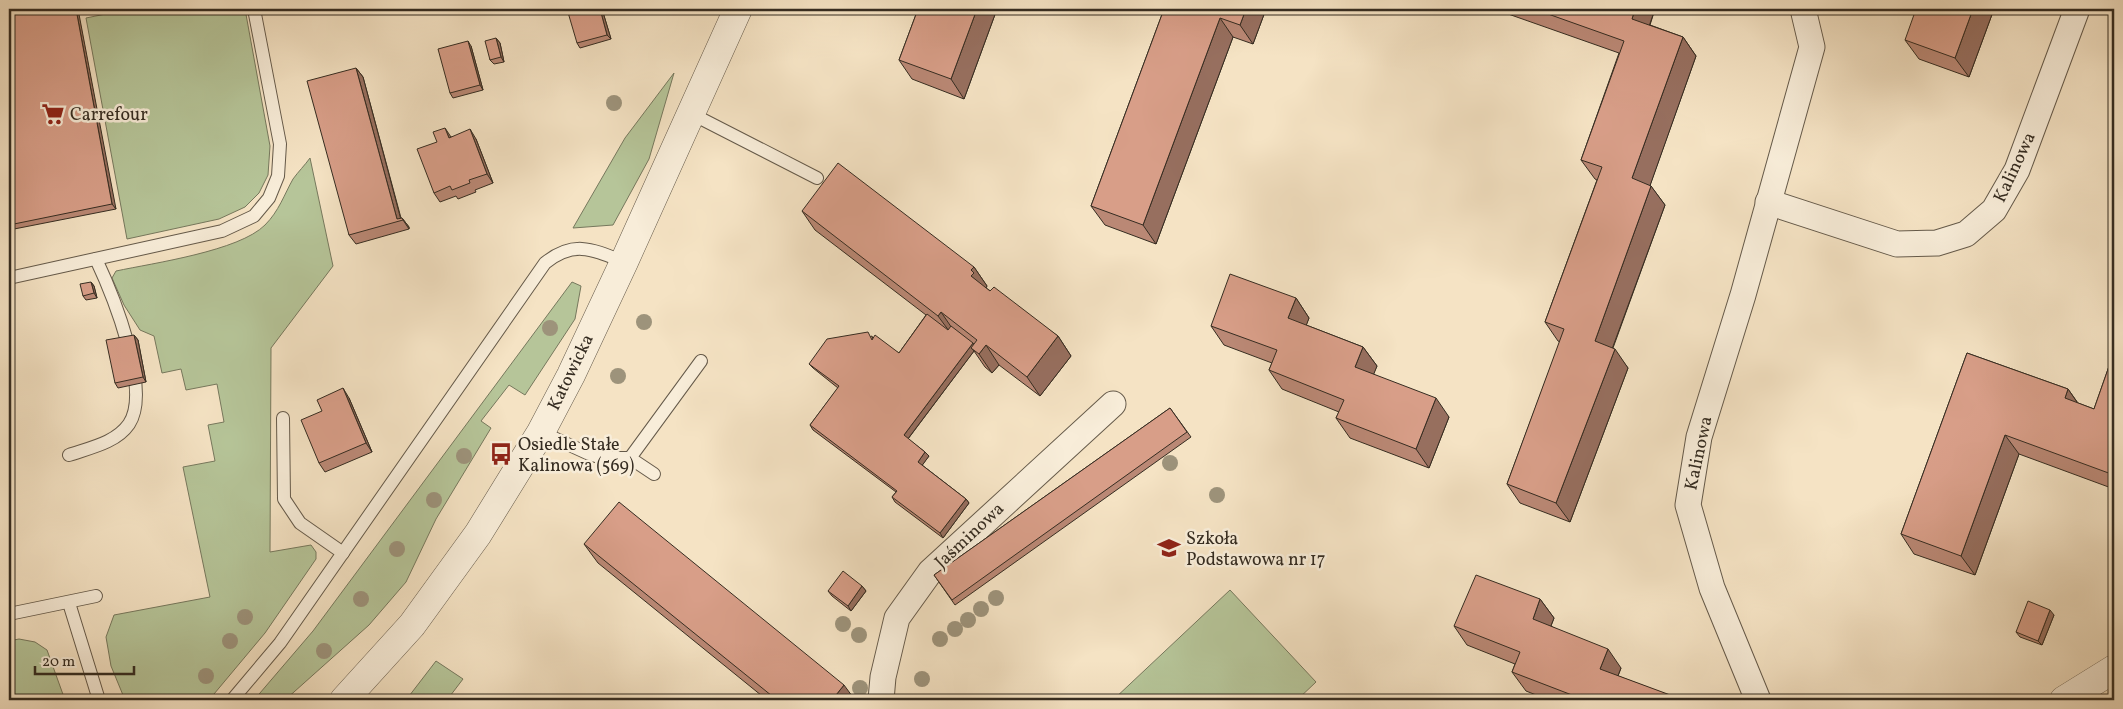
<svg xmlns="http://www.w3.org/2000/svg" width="2123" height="709" font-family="Vollkorn,serif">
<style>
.grass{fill:#b6c599;stroke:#76785d}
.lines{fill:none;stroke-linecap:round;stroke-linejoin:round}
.service-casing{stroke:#655a4a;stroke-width:14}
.minor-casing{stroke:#655a4a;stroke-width:27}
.tertiary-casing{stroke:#655a4a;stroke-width:29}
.service{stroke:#f8edd9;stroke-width:12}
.minor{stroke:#f8edd9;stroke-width:25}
.tertiary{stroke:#f8edd9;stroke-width:28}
.tree{fill:#9d937b}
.wall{fill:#ba8875;stroke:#352c21}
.shaded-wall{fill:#976f5f;stroke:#352c21}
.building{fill:#d89e88;stroke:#352c21}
.labels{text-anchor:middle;stroke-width:5;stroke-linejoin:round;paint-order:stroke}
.poi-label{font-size:18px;fill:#352c21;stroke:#f8edd9;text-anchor:start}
.street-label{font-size:18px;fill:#352c21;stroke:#f8edd9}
</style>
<rect width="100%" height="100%" fill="#f5e3c4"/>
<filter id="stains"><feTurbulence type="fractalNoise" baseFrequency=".004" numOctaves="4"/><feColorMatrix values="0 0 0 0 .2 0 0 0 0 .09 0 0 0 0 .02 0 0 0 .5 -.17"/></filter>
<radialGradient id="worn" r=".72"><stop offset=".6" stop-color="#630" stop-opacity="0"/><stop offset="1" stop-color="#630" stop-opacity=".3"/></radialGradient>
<!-- grass -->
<g class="grass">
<polygon points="130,9 245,9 270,146 268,175 259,193 245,207 219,219 127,239 86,18"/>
<polygon points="674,73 649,159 613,225 573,228 625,138"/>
<path d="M310 158 333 266 271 348 270 552 311 545 316 552V559L265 633 209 700H125L111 666 106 637 114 615 210 597 183 467 215 461 208 425 224 422 217 384 186 390 181 369 162 373 154 336 140 330 124 305 112 278 116 271C154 263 239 251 265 225 279 211 284 195 293 179 298 172 305 165 310 158Z"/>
<polygon points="572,282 581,286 575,319 525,395 509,385 481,421 491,428 436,519 406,582 369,625 285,700 254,700 313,631"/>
<polygon points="1230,590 1316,682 1297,700 1113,700"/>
<polygon points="19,639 35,642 47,650 65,700 9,700 9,641"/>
<polygon points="436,661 463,679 447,700 406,700"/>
</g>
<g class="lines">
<defs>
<g id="service">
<polyline points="690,113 817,178"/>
<polyline points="9,278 222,231 254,216 269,198 278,176 280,144 254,9"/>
<polyline points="283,418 284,499 300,523 343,553"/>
<polyline points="541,432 587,453 602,458 630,458 654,474"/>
<path d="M69 455C89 448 116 443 129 424 152 390 112 293 96 259"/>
<polyline points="630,458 701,361"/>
<polyline points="69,603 99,700"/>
<polyline points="9,614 96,596"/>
<path d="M232 700 280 643 545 263C574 240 592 249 624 262"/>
</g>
<g id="minor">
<polyline points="1768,202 1897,244 1937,243 1966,234 1994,210 2017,170 2077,9"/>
<polyline points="881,700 883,677 897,618 930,572 1113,404"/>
<polyline points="1758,700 1712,588 1688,505 1699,437 1743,295 1812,47 1803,9"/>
</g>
<g id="tertiary">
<polyline points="344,700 412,625 478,534 541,432 571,375 624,262 738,9"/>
<polyline points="2064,700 2114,669"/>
</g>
</defs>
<!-- service casing -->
<use href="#service" class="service-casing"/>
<!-- minor casing -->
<use href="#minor" class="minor-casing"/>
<!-- tertiary casing -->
<use href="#tertiary" class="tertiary-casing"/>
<!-- service -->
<use href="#service" class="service"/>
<!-- minor -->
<use href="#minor" class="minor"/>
<!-- tertiary -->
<use href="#tertiary" class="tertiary"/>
</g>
<!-- trees -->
<g class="tree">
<circle cx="614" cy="103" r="8"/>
<circle cx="644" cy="322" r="8"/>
<circle cx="550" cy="328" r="8"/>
<circle cx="618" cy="376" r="8"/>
<circle cx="464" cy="456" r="8"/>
<circle cx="1170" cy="463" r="8"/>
<circle cx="1217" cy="495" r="8"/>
<circle cx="434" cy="500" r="8"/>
<circle cx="397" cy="549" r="8"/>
<circle cx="996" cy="598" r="8"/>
<circle cx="361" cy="599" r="8"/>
<circle cx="981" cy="609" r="8"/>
<circle cx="245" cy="617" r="8"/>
<circle cx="968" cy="620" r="8"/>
<circle cx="843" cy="624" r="8"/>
<circle cx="955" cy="629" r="8"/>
<circle cx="859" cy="635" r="8"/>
<circle cx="940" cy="639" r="8"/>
<circle cx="230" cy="641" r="8"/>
<circle cx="324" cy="651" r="8"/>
<circle cx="206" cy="676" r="8"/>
<circle cx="922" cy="679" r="8"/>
<circle cx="860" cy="688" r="8"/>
</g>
<!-- wall -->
<g class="wall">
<polygon points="9,9 116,209 9,230"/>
<polygon points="602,9 611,39 580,48 577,43"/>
<polygon points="918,9 997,9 964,99 912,79 899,60"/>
<polygon points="1164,9 1266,9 1253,44 1233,37 1156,244 1105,225 1091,206"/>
<polygon points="1494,9 1655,9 1650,25 1683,37 1696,56 1650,185 1665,205 1613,348 1628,368 1570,522 1520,503 1507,484 1560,342 1558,341 1545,322 1597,180 1595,179 1581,160 1619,53"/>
<polygon points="1994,9 1969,77 1919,59 1905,40"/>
<polygon points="496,38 500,43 504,62 494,64 490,60"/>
<polygon points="471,46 483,90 453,98 450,93"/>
<polygon points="356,68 363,77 401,218 402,218 409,227 409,229 356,244 349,235"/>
<polygon points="451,137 476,139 493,183 475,190 476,192 458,199 456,196 440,202 434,193"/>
<polygon points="802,211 974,267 987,286 986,288 1058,336 1071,356 1040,396 999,365 992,373 985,367 974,351 908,439 925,452 929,456 922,465 966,499 969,503 943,538 895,502 892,497 896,492 813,430 810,425 838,388 813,368 809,364 872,336 873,339 899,353 926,315 815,230"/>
<polygon points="91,282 94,286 97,298 86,300 83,296"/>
<polygon points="1296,298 1309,318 1306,325 1363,347 1377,366 1373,374 1449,417 1429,468 1350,438 1336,418 1339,412 1282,389 1269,370 1272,363 1224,345 1211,326"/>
<polygon points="134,335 138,340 146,382 118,388 115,383"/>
<polygon points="2114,352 2114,489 2019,454 1975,575 1914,554 1901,534 1967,353 2068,389 2078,403 2094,409"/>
<polygon points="349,398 372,452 325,472 319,463"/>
<polygon points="1170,408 1191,437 955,605 934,575"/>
<polygon points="584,544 855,700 767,700 598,563"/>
<polygon points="862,586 866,591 851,611 832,596 828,591"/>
<polygon points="1540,599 1554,618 1551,626 1621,668 1618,676 1681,700 1549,700 1526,691 1512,672 1515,664 1467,645 1454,626"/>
<polygon points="2054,615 2042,645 2020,637 2016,632"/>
</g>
<!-- shaded-wall -->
<g class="shaded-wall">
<polygon points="76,9 78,9 116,209 112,204"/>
<polygon points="600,9 602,9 611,39 607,35"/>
<polygon points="977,9 997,9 964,99 951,79"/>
<polygon points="1246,9 1266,9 1253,44 1240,25"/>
<polygon points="1635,9 1655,9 1645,38 1632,19"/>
<polygon points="1973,9 1994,9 1969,77 1955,58"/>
<polygon points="1220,18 1233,37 1156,244 1143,225"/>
<polygon points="1683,37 1696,56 1646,197 1632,178"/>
<polygon points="496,38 500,43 504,62 501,57"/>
<polygon points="468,41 471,46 483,90 480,85"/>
<polygon points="356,68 363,77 401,220 397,219"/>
<polygon points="445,128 451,137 449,138"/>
<polygon points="470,129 476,139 493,183 487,174"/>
<polygon points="1651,186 1665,205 1608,360 1595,341"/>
<polygon points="402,218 409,227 409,229 403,220"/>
<polygon points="974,267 987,286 985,289 971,276 971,270"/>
<polygon points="91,282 94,286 97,298 94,293"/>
<polygon points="1296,298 1309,318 1302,337 1288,318"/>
<polygon points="941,312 954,331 952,335 938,316"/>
<polygon points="134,335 138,340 146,382 143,377"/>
<polygon points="1058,336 1071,356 1040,396 1027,377"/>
<polygon points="973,343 976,348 971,348 974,351 907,440 904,435"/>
<polygon points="986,345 999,365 992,373 979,354"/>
<polygon points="1363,347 1377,366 1369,386 1355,367"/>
<polygon points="1615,349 1628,368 1570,522 1556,503"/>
<polygon points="343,388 349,398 372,452 366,443"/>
<polygon points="2068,389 2081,408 2065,398"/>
<polygon points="1436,398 1449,417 1429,468 1416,449"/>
<polygon points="2005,435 2019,454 1975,575 1961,556"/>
<polygon points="925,452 929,456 921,467 918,462"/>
<polygon points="966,499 969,503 943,538 940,533"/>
<polygon points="862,586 866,591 851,611 848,606"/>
<polygon points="1540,599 1554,618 1546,638 1533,619"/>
<polygon points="2050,610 2054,615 2042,645 2038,641"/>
<polygon points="1608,649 1621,668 1613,688 1600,669"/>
<polygon points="844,685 855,700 832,700"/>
</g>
<!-- building -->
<g class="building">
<polygon points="9,9 76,9 112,204 9,225"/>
<polygon points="567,9 600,9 607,35 577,43"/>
<polygon points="918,9 977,9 951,79 899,60"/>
<polygon points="1164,9 1246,9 1240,25 1220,18 1143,225 1091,206"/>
<polygon points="1534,9 1635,9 1632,19 1683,37 1632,178 1651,186 1595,341 1615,349 1556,503 1507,484 1564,329 1545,322 1602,167 1581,160 1624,41"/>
<polygon points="1916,9 1973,9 1955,58 1905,40"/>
<polygon points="496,38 501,57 490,60 485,41"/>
<polygon points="468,41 480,85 450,93 438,49"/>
<polygon points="356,68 397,219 402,218 403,220 349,235 307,81"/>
<polygon points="445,128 449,138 470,129 487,174 469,180 470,183 452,190 450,186 434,193 417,149 437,142 433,132"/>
<polygon points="838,163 974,267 971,270 974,273 971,276 990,291 994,287 1058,336 1027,377 986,345 979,354 971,348 977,340 941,312 938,316 802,211"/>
<polygon points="1230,274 1296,298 1288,318 1363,347 1355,367 1436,398 1416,449 1336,418 1344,400 1269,370 1277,350 1211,326"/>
<polygon points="91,282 94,293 83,296 80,284"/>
<polygon points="927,314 948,330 951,326 973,343 904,435 925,452 918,462 966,499 940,533 892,497 897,491 810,425 839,386 809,364 827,339 868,332 872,340 875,335 899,353"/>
<polygon points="134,335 143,377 115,383 106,340"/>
<polygon points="2114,352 2114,475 2005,435 1961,556 1901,534 1967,353 2068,389 2065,398 2094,409"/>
<polygon points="343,388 366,443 319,463 301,420 322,411 317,400"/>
<polygon points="1170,408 1187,432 952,600 934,575"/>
<polygon points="619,502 844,685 832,700 777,700 584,544"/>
<polygon points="843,571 862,586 848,606 828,591"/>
<polygon points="1476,575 1540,599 1533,619 1608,649 1600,669 1681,699 1680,700 1585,700 1512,672 1520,652 1454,626"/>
<polygon points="2028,601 2050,610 2038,641 2016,632"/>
</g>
<!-- icons -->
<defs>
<symbol id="supermarket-bare" viewBox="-9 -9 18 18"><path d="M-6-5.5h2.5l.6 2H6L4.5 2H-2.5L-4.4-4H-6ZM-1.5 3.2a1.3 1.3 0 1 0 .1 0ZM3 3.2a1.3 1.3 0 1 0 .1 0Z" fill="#8f2418" stroke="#f8edd9" stroke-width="2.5" paint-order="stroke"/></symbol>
<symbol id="bus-bare" viewBox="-9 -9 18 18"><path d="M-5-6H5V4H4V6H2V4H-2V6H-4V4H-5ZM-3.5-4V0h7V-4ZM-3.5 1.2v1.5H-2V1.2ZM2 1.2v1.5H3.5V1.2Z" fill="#8f2418" stroke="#f8edd9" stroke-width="2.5" paint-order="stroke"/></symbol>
<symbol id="school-bare" viewBox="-9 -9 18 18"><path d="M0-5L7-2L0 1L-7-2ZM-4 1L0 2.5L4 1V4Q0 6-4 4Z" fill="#8f2418" stroke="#f8edd9" stroke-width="2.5" paint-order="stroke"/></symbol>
</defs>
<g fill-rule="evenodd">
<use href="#supermarket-bare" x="37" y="98" width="32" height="32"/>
<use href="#bus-bare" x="485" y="438" width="32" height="32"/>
<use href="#school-bare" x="1153" y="532" width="32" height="32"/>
</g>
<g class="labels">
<!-- poi labels -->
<g class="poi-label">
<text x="70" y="120">Carrefour</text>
<text x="518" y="450">Osiedle Stałe<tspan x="518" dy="21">Kalinowa (569)</tspan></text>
<text x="1186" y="544">Szkoła<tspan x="1186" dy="21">Podstawowa nr 17</tspan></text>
</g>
<!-- street labels -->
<g class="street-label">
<text transform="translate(2014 167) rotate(-65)" y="6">Kalinowa</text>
<text transform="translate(570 372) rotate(-64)" y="6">Katowicka</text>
<text transform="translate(1698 453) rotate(-78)" y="6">Kalinowa</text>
<text transform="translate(969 535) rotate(-43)" y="6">Jaśminowa</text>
</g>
</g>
<!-- margin -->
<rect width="2123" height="709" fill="none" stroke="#f5e3c4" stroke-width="30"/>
<rect x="10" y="10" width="2103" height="689" fill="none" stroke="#352c21" stroke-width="2.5"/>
<rect x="15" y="15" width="2093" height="679" fill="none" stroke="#352c21"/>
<!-- scale -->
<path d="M35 666v8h99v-8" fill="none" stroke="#352c21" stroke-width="2.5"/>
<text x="42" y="666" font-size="15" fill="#352c21" stroke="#f8edd9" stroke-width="4" paint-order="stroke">20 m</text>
<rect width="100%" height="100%" filter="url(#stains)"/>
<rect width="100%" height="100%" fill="url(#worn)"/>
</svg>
